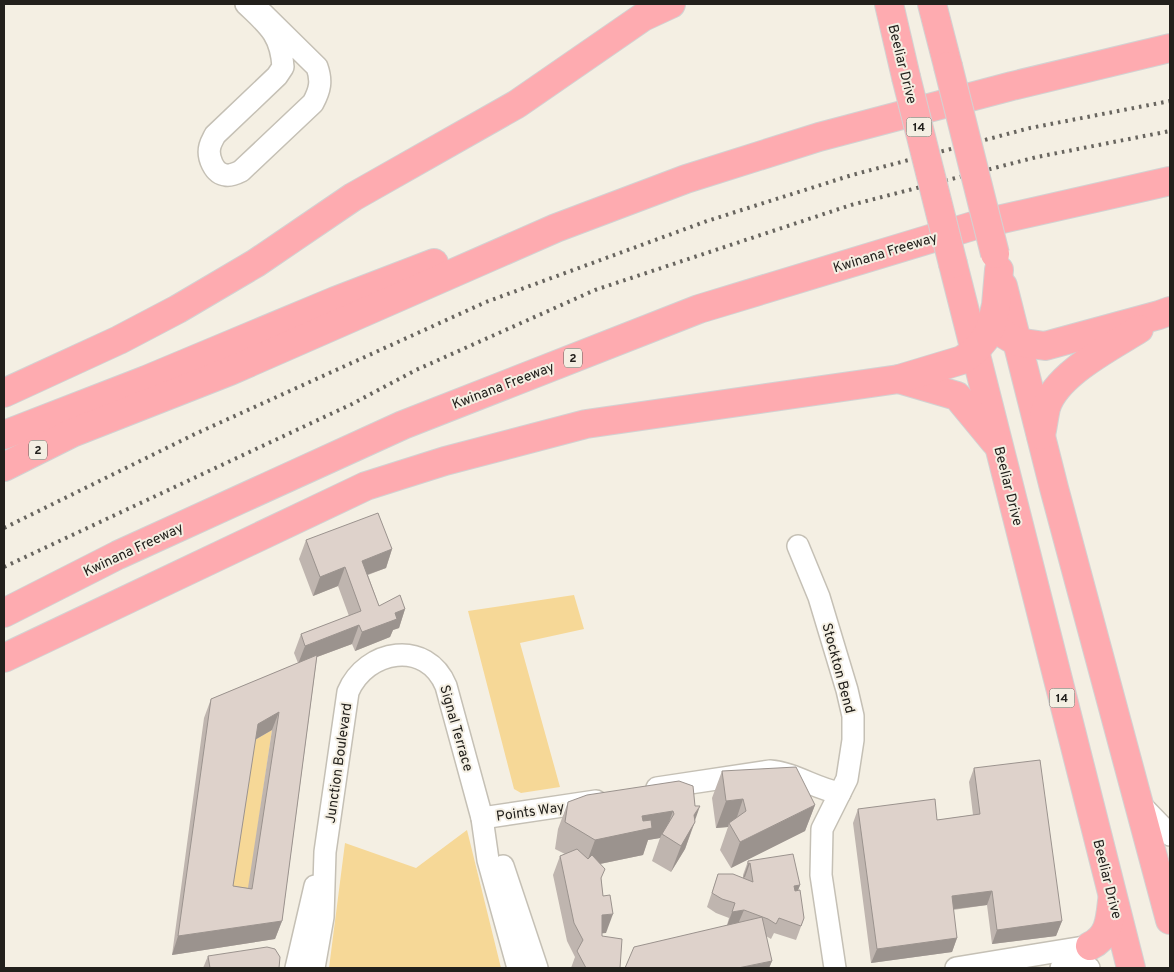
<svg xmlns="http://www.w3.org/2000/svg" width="1174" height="972" font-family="Overpass,sans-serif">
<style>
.green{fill:#f6d897}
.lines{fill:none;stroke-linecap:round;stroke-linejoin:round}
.minor-casing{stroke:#c5c0b5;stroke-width:24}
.highway-casing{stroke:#d3d2d2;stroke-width:30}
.minor{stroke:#fff;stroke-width:21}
.highway{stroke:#feabb0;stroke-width:28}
.rail{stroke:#68655f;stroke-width:4;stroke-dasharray:2.5 5;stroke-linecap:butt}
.highway-bridge-casing{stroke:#d3d2d2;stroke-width:30;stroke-linecap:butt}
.highway-bridge{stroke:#feabb0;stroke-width:28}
.wall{fill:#bfb5af;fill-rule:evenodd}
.shaded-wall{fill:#9b938e}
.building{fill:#ded2cb;stroke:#9b938e;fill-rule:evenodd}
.labels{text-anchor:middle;stroke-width:4;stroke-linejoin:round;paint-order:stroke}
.shield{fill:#f4efe3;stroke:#615e58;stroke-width:1}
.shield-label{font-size:12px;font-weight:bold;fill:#22201c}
.street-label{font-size:14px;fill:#22201c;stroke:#f4efe3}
</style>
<rect width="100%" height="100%" fill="#f4efe3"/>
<!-- green -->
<g class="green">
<polygon points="574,595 584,629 520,643 560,787 521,793 514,789 468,611"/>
<polygon points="272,730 246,907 227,905 251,742"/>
<polygon points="467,830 501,968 329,968 345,843 416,868"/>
</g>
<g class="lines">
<defs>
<g id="minor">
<path d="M246 4C268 25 281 34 283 67L277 76 215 135C213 139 211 142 210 146 207 157 214 174 226 175 230 176 237 173 241 171L313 103C320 90 322 81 317 67L253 4"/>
<polyline points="798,546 819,597 847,690 853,716 853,740 847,779 822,829 821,875 835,968"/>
<path d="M657 788 770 771C795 773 816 789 840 793"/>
<polyline points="1138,802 1170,835"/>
<polyline points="482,818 596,801"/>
<polyline points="503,866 537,968"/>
<polyline points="296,968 315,886"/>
<path d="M314 968 323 917 325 852 348 692C366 649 427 639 446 686L482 818 488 860 518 968"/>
<polyline points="956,968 1090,946"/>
<polyline points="1061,968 1081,967 1089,968"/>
</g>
<g id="highway">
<polyline points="889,4 906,77"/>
<polyline points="932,4 948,66"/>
<polyline points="953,264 1131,968"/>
<polyline points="1003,286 1054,488 1170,920"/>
<polyline points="1002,333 1017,342 1045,346 1159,315 1170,311"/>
<polyline points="899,379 957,396 995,442"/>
<polyline points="4,393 119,340 178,309 256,263 353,197 517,104 643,17 671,4"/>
<polyline points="4,435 146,380 335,301 434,263"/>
<path d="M1041 435C1043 426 1044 417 1046 408 1056 374 1111 347 1139 329"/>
<polyline points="4,467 72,433 230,371 556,228 686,179 819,137 1012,86 1170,48"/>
<polyline points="4,613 118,555 403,425 699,309 976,225 1170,181"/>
<polyline points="4,658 366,486 445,461 586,424 899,379 962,360 975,351 985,339 991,326 996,305 999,270"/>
<path d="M1090 946C1109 937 1110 920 1112 901"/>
</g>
</defs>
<!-- minor casing -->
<use href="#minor" class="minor-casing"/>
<!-- highway casing -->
<use href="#highway" class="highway-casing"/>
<!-- minor -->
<use href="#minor" class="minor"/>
<!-- highway -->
<use href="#highway" class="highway"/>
<!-- rail -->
<g class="rail">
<polyline points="4,528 195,434 486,302 707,221 852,175 1030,128 1170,101"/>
<polyline points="4,567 352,404 416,370 595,290 851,205 1037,157 1170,131"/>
</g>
<defs>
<g id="highway-bridge">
<polyline points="948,66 995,254"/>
<polyline points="906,77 953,264"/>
</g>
</defs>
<!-- highway-bridge casing -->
<use href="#highway-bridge" class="highway-bridge-casing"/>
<!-- highway-bridge -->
<use href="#highway-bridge" class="highway-bridge"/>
</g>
<!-- wall -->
<g class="wall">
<path d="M306 540 392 549 386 568 368 575 379 606 405 609 399 628 393 630 390 637 355 651 352 644 317 657 282 921 275 939 172 955 204 718 211 699 298 663 294 653 301 634 349 616 338 586 313 596 299 559ZM272 730 248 888 233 886 255 740Z"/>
<polygon points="974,768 1062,921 1056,936 992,944 987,905 953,910 957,938 952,952 871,963 853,823 858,809 937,820 973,815 969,782"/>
<polygon points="722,771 815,805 805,831 731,868 720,850 728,827 716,828 712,798"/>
<polygon points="679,781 695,822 685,849 671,872 652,861 660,838 648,840 643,855 600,864 606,933 602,933 602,936 620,968 571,968 575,957 567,941 553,875 560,856 565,854 555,849 558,829 568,802"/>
<polygon points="748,861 800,885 798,890 804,918 799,932 796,940 774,933 771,939 766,936 772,961 769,968 625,968 727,925 729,918 716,913 707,907 718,874 743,878 743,875"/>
<polygon points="208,956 279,968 203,968"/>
</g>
<!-- shaded-wall -->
<g class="shaded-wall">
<polygon points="392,549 386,568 355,579 362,561"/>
<polygon points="345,567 338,586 313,596 320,577"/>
<polygon points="405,609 399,628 393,630 390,637 355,651 362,632 395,613"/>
<polygon points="359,625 352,644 298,664 305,646"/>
<polygon points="279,712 272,730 251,742 258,724"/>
<polygon points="743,799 734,826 729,823 728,827 716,828 726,801"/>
<polygon points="815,805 805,831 731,868 740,842"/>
<polygon points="700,806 685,849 671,872 681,846 694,815"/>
<polygon points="673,811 664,836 662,834 660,838 648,840 643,855 585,867 595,840 642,816"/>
<polygon points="750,863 745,877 743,878 748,864"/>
<polygon points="800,885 795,899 794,886"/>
<polygon points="992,891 987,905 946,910 952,896"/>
<polygon points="744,910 738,924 727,926 732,912"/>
<polygon points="613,914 606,933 595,934 602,915"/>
<polygon points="282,921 275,939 172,955 178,936"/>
<polygon points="1062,921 1056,936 992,944 997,930"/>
<polygon points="957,938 952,952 871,963 877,949"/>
<polygon points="772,961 769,968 738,968"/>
</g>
<!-- building -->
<g class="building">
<polygon points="378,513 392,549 362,561 379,606 400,595 405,609 395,613 397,619 362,632 359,625 305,646 301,634 361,611 345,567 320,577 306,540"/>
<path d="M317 655 282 921 178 936 211 699ZM279 712 252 889 233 886 258 724Z"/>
<polygon points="1040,760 1062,921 997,930 992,891 952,896 957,938 877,949 858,809 935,799 937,820 980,814 974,768"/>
<polygon points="796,767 815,805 740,842 729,823 746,811 743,799 726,801 722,771"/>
<polygon points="679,781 693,786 695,806 700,806 694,815 695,822 681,846 662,834 674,814 673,811 642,816 643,821 651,820 652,828 595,840 565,822 568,802 587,795"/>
<polygon points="577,849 588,859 592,855 605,869 601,878 603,896 610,895 613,914 602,915 602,936 622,939 620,968 586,968 577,951 583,940 574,923 560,856"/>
<polygon points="793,854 800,885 794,886 795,891 800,890 804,918 801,926 779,918 776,924 768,919 744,910 732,912 735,903 722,899 712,893 718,874 733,874 753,882 750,863 748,864 748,861"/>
<polygon points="762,917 772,961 738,968 625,968 634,947"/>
<polygon points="267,947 275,949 280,957 279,968 210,968 208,956"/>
</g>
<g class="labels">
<!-- shield labels -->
<g class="shield">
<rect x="906.5" y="117.5" width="25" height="19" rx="4"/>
<rect x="564" y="348.5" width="18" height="19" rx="4"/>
<rect x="29" y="440.5" width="18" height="19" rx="4"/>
<rect x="1049.5" y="688.5" width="25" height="19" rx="4"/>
</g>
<g class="shield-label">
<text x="919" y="131">14</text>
<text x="573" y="362">2</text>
<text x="38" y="454">2</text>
<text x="1062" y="702">14</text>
</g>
<!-- street labels -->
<g class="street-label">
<text transform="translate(903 64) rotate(76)" y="5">Beeliar Drive</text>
<text transform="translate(885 252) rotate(-17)" y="5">Kwinana Freeway</text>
<text transform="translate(503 385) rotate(-21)" y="5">Kwinana Freeway</text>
<text transform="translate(1009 486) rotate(76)" y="5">Beeliar Drive</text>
<text transform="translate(133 549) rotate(-25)" y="5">Kwinana Freeway</text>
<text transform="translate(839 668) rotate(75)" y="5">Stockton Bend</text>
<text transform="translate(457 728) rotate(74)" y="5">Signal Terrace</text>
<text transform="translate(338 763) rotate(-82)" y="5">Junction Boulevard</text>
<text transform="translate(530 811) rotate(-8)" y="5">Points Way</text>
<text transform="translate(1108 879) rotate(76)" y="5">Beeliar Drive</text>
</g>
</g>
<!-- border -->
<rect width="1174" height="972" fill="none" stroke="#22201c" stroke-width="10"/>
</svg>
